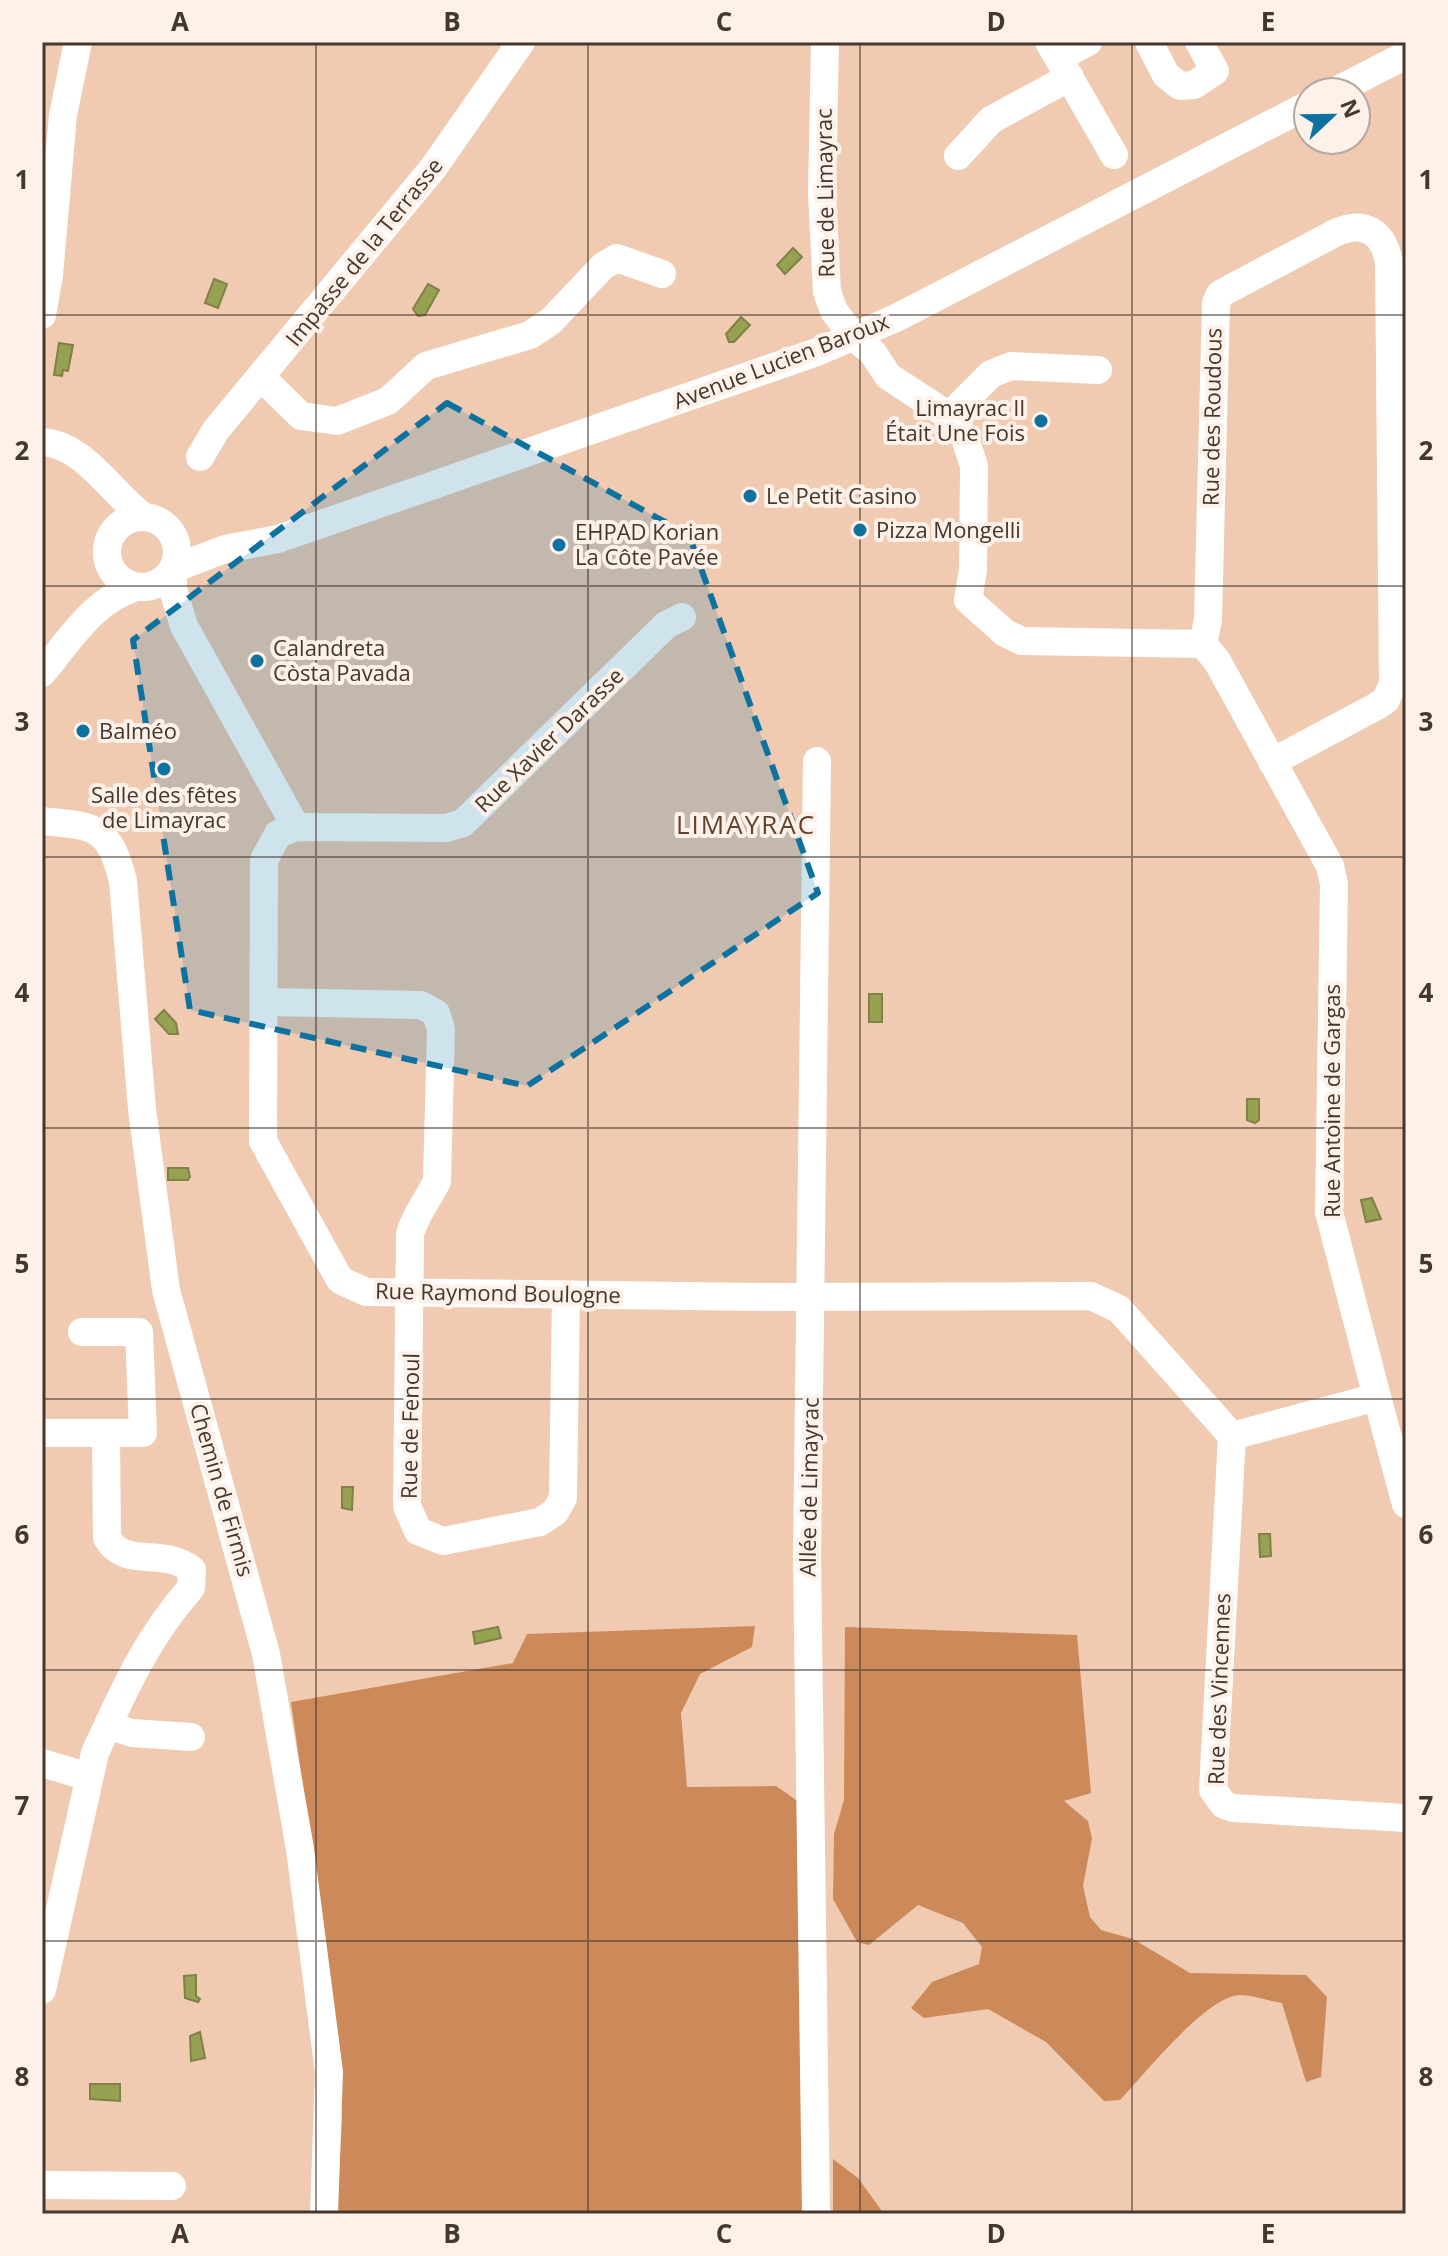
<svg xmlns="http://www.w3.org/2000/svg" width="1448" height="2256" font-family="'Open Sans',sans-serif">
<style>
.forest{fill:#cc8959}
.water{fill:#97a152;stroke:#7f8147;stroke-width:2}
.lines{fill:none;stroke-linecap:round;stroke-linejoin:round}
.minor{stroke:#fff;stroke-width:28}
.marked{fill:#0d729f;fill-opacity:0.2;stroke:#0d729f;stroke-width:6;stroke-dasharray:16 10;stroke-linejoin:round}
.grid{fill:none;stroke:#46372d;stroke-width:2;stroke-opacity:0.55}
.poi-dot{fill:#0d729f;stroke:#fdf1e9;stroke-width:3}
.labels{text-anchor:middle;stroke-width:8;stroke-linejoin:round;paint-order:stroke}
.street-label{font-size:22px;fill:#46372d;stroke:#fdf1e9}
.poi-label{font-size:22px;fill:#46372d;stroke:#fdf1e9;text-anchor:start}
.quarter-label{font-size:26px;letter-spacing:2px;fill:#61422c;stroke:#fdf1e9}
.neatline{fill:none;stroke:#46372d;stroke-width:3}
.grid-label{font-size:26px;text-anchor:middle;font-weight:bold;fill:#46372d}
</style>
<rect width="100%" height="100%" fill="#f0cab1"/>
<!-- forest -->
<g class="forest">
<polygon points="755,1626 752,1647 700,1674 681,1713 687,1787 776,1786 799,1802 809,2214 337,2214 342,2120 331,1985 291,1702 513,1663 527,1634"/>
<path d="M845 1627 1077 1635 1091 1793 1064 1801 1088 1821 1092 1838 1083 1886 1090 1917 1101 1930 1133 1939 1190 1973 1306 1975 1327 1997 1321 2077 1306 2082 1282 2003C1269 2001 1253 1995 1240 1995 1206 1996 1144 2075 1120 2100L1104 2101 1046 2042 988 2009 924 2018 911 2008 932 1982 979 1964 982 1947 963 1923 918 1905 869 1945 857 1942 833 1899 834 1834 844 1800Z"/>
<polygon points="833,2159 858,2178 884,2214 833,2214"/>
</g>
<!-- water -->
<g class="water">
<polygon points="793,248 802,257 785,274 777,265"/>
<polygon points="214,279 227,284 218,308 205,303"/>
<polygon points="428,284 439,290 425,315 418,316 413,309"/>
<polygon points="741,317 750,325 734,342 729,342 726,334"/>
<polygon points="59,343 73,345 68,371 63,370 62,376 54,375"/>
<rect x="869" y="994" width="13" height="28"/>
<polygon points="164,1010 176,1023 178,1034 169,1034 155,1019"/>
<polygon points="1247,1099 1259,1099 1259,1120 1255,1123 1247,1120"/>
<polygon points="168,1168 188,1168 190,1177 188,1180 168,1180"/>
<polygon points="1372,1198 1381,1219 1366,1222 1361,1200"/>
<polygon points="342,1487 353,1487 352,1510 342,1508"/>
<polygon points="1259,1534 1270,1534 1271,1556 1260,1557"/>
<polygon points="498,1627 501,1638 475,1644 473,1632"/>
<polygon points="196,1975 196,1996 200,1999 198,2002 185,1998 184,1976"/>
<polygon points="200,2032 205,2058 191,2061 190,2036"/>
<polygon points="90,2084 120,2084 120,2101 90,2099"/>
</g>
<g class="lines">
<!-- minor -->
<g class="minor">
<polyline points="825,42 822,194 827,292 834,311 853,336 873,353 888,376 949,416 964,435 974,466 973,570 968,600 1005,633 1022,641 1203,644 1217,661 1330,866 1334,884 1329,1212 1377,1397 1232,1436"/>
<polyline points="1049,42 1114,155"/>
<polyline points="1149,42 1166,75 1180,86 1194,85 1215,71 1199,42"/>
<polyline points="1059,58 1088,42"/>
<polyline points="1334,92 1406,55"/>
<polyline points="958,156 991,120 1070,77"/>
<polyline points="42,315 49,275 63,115 78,42"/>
<polyline points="261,377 301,416 337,421 388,401 426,366 530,335 551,321 603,266 617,258 662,274"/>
<polyline points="949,416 991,374 1011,366 1098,370"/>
<path d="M42 442C84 444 111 493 143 516"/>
<polyline points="200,457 216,430 434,167 521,42"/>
<circle cx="142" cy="552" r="35"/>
<polyline points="173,569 225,549 278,539 817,352 896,318 1308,105"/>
<polyline points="172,572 174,593 184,626 296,827"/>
<polyline points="682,617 666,625 463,823 446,828 296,827 278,834 264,860 263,1141 340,1280 366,1292 771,1297 1091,1296 1119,1309 1232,1436"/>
<path d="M1203 644 1208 620 1216 303 1220 294 1335 233C1364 220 1383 231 1389 262L1393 683 1386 700 1377 706 1272 762"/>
<path d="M42 673C70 640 93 600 136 587"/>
<path d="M42 821C96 826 109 826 123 881L142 1109 166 1290 266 1654 300 1849 329 2072 324 2214"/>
<path d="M266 1002 421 1005 436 1013 441 1029 437 1181C428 1200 416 1213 410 1234L407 1506 418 1531 443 1541 540 1522 555 1512 563 1498 566 1295"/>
<polyline points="82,1332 139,1332 143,1433 106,1433"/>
<polyline points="1377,1397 1406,1504"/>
<path d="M42 1433H106L107 1538C125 1570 164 1546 192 1570L191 1588C147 1637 122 1694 95 1753L42 1990"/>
<polyline points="1232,1436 1213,1790 1224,1805 1233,1808 1406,1818"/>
<polyline points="110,1726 132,1733 191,1737"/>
<polyline points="42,1763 89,1777"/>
<polyline points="42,2185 172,2186"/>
<polyline points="816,2214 807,1556 817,761"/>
</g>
</g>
<!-- marked area -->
<path class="marked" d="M447 403 689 535 818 893 527 1086 190 1010 133 640Z"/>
<!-- grid -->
<path class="grid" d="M316 42V2214M588 42V2214M860 42V2214M1132 42V2214M42 315H1406M42 586H1406M42 857H1406M42 1128H1406M42 1399H1406M42 1670H1406M42 1941H1406"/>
<!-- markers -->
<g class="poi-dot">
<circle cx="1041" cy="421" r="8"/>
<circle cx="750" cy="496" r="8"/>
<circle cx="860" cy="530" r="8"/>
<circle cx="559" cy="545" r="8"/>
<circle cx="257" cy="661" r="8"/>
<circle cx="83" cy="731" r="8"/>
<circle cx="164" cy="769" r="8"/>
</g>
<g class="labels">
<!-- street labels -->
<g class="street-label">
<text transform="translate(825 193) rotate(-91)" y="8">Rue de Limayrac</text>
<text transform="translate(364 252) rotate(-51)" y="8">Impasse de la Terrasse</text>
<text transform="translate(781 361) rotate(-21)" y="8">Avenue Lucien Baroux</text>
<text transform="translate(1212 417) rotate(-89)" y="8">Rue des Roudous</text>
<text transform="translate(549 740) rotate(-44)" y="8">Rue Xavier Darasse</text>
<text transform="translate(1332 1101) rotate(-90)" y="8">Rue Antoine de Gargas</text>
<text transform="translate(498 1293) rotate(1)" y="8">Rue Raymond Boulogne</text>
<text transform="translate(410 1426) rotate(-89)" y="8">Rue de Fenoul</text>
<text transform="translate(809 1487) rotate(-89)" y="8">Allée de Limayrac</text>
<text transform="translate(222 1490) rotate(74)" y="8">Chemin de Firmis</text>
<text transform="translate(1219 1689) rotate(-88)" y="8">Rue des Vincennes</text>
</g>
<!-- poi labels -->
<g class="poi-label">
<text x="1025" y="416" text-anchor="end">Limayrac Il<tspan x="1025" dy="25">Était Une Fois</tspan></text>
<text x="766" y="504">Le Petit Casino</text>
<text x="876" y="538">Pizza Mongelli</text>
<text x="575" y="540">EHPAD Korian<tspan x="575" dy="25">La Côte Pavée</tspan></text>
<text x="273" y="656">Calandreta<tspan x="273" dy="25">Còsta Pavada</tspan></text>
<text x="99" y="739">Balméo</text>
<text x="164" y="803" text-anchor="middle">Salle des fêtes<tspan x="164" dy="25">de Limayrac</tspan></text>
</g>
<!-- quarter labels -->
<g class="quarter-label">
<text x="746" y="834">LIMAYRAC</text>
</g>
</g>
<!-- border -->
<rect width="1448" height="2256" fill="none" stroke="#fdf1e9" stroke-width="88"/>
<!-- north arrow -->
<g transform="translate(1332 116) rotate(68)"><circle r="38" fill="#fdf1e9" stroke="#b4a79e" stroke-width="2"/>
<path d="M0-6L14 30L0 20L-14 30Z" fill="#0d729f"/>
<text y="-12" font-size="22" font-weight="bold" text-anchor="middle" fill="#46372d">N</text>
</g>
<rect x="44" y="44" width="1360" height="2168" class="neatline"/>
<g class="grid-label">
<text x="180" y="31">A</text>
<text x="452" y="31">B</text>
<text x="724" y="31">C</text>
<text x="996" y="31">D</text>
<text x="1268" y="31">E</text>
<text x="22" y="189">1</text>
<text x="1426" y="189">1</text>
<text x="22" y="460">2</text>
<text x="1426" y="460">2</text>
<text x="22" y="731">3</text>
<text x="1426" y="731">3</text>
<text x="22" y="1002">4</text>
<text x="1426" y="1002">4</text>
<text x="22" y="1273">5</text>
<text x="1426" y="1273">5</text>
<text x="22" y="1544">6</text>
<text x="1426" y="1544">6</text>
<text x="22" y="1815">7</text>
<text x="1426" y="1815">7</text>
<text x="22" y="2086">8</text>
<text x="1426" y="2086">8</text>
<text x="180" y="2243">A</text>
<text x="452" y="2243">B</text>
<text x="724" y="2243">C</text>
<text x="996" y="2243">D</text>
<text x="1268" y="2243">E</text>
</g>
</svg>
